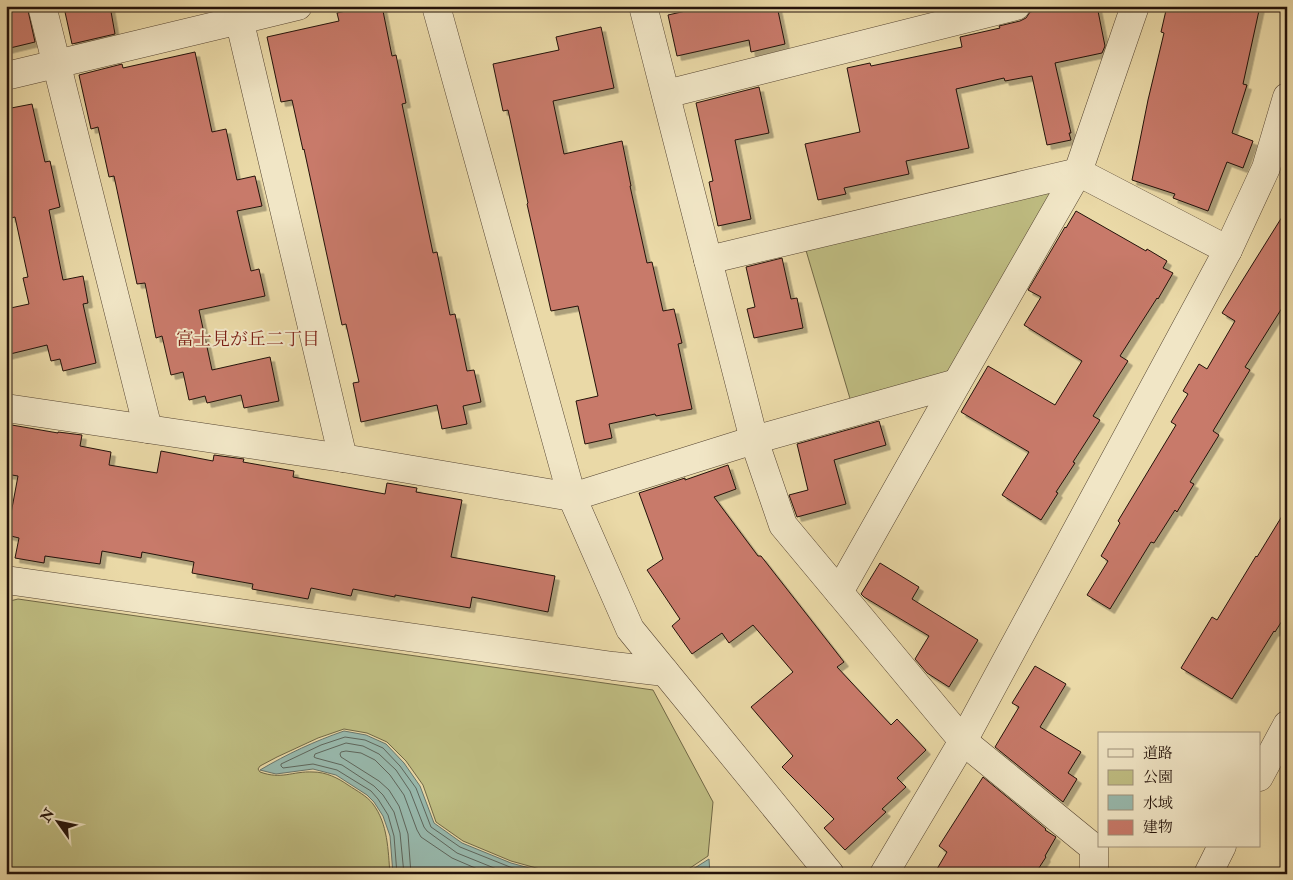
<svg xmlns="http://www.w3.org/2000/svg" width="1293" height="880" font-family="'IM FELL Double Pica','Noto Serif JP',serif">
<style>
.green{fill:#bfbd82;stroke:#716846}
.water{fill:#98b9ad;stroke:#69766c}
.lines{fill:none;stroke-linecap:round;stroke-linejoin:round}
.shore{stroke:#5e665c;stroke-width:1}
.building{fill:#c87a6a;stroke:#23120a;filter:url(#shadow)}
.minor-casing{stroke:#554431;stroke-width:29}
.minor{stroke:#f1e6c6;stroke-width:28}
.labels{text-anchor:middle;stroke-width:4;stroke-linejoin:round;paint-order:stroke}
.neighbourhood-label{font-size:18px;fill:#7a1f14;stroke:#f1e6c6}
</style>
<defs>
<filter id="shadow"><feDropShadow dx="4.5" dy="4.5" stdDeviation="0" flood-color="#0004"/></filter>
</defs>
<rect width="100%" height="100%" fill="#ead9a7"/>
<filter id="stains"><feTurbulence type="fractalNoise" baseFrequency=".004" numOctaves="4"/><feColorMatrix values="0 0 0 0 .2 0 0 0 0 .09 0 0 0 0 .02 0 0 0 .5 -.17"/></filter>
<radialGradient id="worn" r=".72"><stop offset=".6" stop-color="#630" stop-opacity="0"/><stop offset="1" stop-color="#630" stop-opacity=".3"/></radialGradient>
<!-- green -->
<g class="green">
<polygon points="1078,172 957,383 854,412 802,237"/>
<path d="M18 599 653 690 713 802 708 856 681 874H558L511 861 463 841 436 822 423 785 406 761 387 742 367 733 344 729 318 738 277 757 260 766 258 769 260 772C282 780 292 771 313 772 326 772 338 778 348 785 357 791 367 796 373 804 388 824 388 850 390 874H6V602Z"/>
</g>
<!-- water -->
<g class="water">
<path d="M344 731 366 735 386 744 404 763 420 786 434 823 462 843 511 863 551 874H393L390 836 383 816 374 802 367 795 336 775 313 769 276 774 260 770C287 754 315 741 344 731Z"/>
<polygon points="709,859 710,874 685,874"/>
</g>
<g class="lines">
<!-- shore -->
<g class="shore">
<polyline points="397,874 394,836 388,815 378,799 371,791 337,770 313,764 283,768 281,766 281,764 321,745 345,737 365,740 383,748 400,766 416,788 431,827 460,847 510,867 533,874"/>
<polyline points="404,874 400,833 394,812 383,795 374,786 342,765 316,758 314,757 315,754 346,743 363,746 379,754 396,770 410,791 424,827 427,831 457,853 509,874"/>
<polyline points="411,874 408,834 399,806 389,790 379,781 341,757 340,754 341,752 346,751 361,753 375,760 390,775 404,795 417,830 421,837 452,858 489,874"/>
</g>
</g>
<!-- building -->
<g class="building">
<polygon points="6,6 27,6 35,42 6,49"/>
<polygon points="86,6 110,6 115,34 72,44 65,12"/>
<polygon points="368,6 382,6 392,56 396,55 406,103 402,104 433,253 437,252 450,315 455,314 467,371 474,370 481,402 463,406 467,424 442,429 437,405 361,422 353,383 359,382 346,324 342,325 304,149 303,150 292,100 281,102 267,37 339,21 337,13"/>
<polygon points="708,6 777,6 785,44 751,52 749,40 677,56 668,15"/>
<polygon points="1058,6 1097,6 1105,46 1102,53 1055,63 1071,133 1069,133 1071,140 1047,145 1032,76 1005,81 1004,78 956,89 969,148 906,161 909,174 844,188 846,194 818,200 805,144 860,132 847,68 870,63 871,66 962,47 960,37 1000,28 999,26 1020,21 1026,18 1030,12"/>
<polygon points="1167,6 1260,6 1243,84 1247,85 1232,133 1253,141 1243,168 1227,162 1208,211 1173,198 1175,194 1132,180 1148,100 1164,33 1161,32"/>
<polygon points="601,27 614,88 553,101 564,154 622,141 631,186 630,186 647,263 652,262 663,311 674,309 682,343 678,344 692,409 656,416 655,414 609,424 612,438 585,444 576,401 598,396 578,306 551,311 527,204 528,203 508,110 503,111 493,64 559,50 556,37"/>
<polygon points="195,52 212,132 226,129 237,180 255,176 262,206 237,211 251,271 259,269 265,296 199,310 212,370 270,357 279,401 244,408 241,395 207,403 205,396 189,400 183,372 171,375 162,336 156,338 145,283 137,284 114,176 109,177 98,127 91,129 79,75 122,64 123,68"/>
<polygon points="759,87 769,133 735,140 751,219 718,226 709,182 713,181 696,103"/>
<polygon points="32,104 45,162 50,161 60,207 49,210 63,280 83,276 88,303 83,304 96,363 63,371 60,359 51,361 47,345 6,355 6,309 29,304 23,278 28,277 15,217 11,218 6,194 6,109"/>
<polygon points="1287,209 1287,300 1245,367 1250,370 1213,431 1219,435 1190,482 1194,484 1177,512 1175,510 1154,543 1151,542 1110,609 1087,595 1108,561 1101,556 1120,523 1118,521 1176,425 1171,422 1188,394 1183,391 1199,364 1207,369 1235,321 1222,313"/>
<polygon points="1076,211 1146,251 1147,249 1167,261 1163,268 1173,273 1158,299 1157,298 1120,356 1128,361 1093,416 1100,420 1073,462 1075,463 1056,492 1058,493 1041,520 1002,495 1029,452 961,412 988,366 1055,405 1082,361 1024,325 1041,297 1028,290 1065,227 1066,228"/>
<polygon points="782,258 791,299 797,298 803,328 754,338 747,309 755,307 746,267"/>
<polygon points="879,421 886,445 834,460 846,504 797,517 789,495 808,490 797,444"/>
<polygon points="6,424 58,433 58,432 82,435 80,446 111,452 109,465 157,473 161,451 213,461 214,455 244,459 243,462 294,471 293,477 385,494 387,483 417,488 416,492 462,500 451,557 555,576 548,612 472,597 470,608 395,595 395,597 353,589 351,596 311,588 308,599 252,589 253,584 192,573 194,562 142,552 141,558 102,551 100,564 45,556 44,563 15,558 19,538 7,535 18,476 6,474"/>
<polygon points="728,465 736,489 714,497 758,556 761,556 844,662 837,667 891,725 897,719 926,750 897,778 906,787 882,809 886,812 845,850 824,828 834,819 782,767 793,756 751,707 793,672 753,625 729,643 722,633 692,654 672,626 680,619 647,570 663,559 639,493 685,478 685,480"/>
<polygon points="1287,508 1287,613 1275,632 1274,631 1232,699 1181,668 1212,617 1217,620 1256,556 1257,557"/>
<polygon points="880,563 919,587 912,599 978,640 949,687 927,673 915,659 929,636 864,597 861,594"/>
<polygon points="1035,666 1066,684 1040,727 1081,752 1068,773 1077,779 1063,802 995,747 1019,707 1012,703"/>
<polygon points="983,777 1046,829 1045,830 1056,837 1045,856 1046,857 1035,874 934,874 947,852 939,846"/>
</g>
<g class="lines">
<defs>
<g id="minor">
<polyline points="42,6 148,429"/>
<polyline points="236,6 343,458"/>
<polyline points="436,6 572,497 630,629 830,874"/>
<polyline points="643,6 754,440 783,525 963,741 1094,848 1094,874"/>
<polyline points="6,76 298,6"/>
<polyline points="666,94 1016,6"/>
<polyline points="708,260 1078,172 1228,250"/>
<polyline points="6,408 343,458 572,497 754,440 957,383"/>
<polyline points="6,580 613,666 665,672"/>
<polyline points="839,592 957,383 1078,172 1135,6"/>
<polyline points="1259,777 1287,725"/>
<polyline points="884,874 963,741 1228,250 1266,168 1287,97"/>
<polyline points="1208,874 1222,846"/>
</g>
</defs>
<!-- minor casing -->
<use href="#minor" class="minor-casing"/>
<!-- minor -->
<use href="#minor" class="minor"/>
</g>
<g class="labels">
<!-- neighbourhood labels -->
<g class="neighbourhood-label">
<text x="248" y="345">富士見が丘二丁目</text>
</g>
</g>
<!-- margin -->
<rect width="1293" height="880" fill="none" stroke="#ead9a7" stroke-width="25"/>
<rect x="8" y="8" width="1278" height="865" fill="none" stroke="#23120a" stroke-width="2.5"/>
<rect x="12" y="12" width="1268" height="855" fill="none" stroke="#23120a"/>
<!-- legend -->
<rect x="1098" y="732" width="162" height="115" fill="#f1e6c6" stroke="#9f917b"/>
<rect x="1108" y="749" width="25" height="8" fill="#f1e6c6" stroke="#9f917b"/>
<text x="1143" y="758" font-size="15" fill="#23120a">道路</text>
<rect x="1108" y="770" width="25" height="15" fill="#bfbd82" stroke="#9f917b"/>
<text x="1143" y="782" font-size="15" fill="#23120a">公園</text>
<rect x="1108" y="795" width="25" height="15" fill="#98b9ad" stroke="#9f917b"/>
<text x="1143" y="808" font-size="15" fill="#23120a">水域</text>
<rect x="1108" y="820" width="25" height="15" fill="#c87a6a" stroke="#9f917b"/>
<text x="1143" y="832" font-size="15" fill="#23120a">建物</text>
<!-- north arrow -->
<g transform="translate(58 822) rotate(303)" stroke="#f1e6c6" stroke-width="4" paint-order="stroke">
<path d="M0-4L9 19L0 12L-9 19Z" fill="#23120a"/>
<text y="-8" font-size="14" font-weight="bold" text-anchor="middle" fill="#23120a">N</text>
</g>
<rect width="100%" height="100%" filter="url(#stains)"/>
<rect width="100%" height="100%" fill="url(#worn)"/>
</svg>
